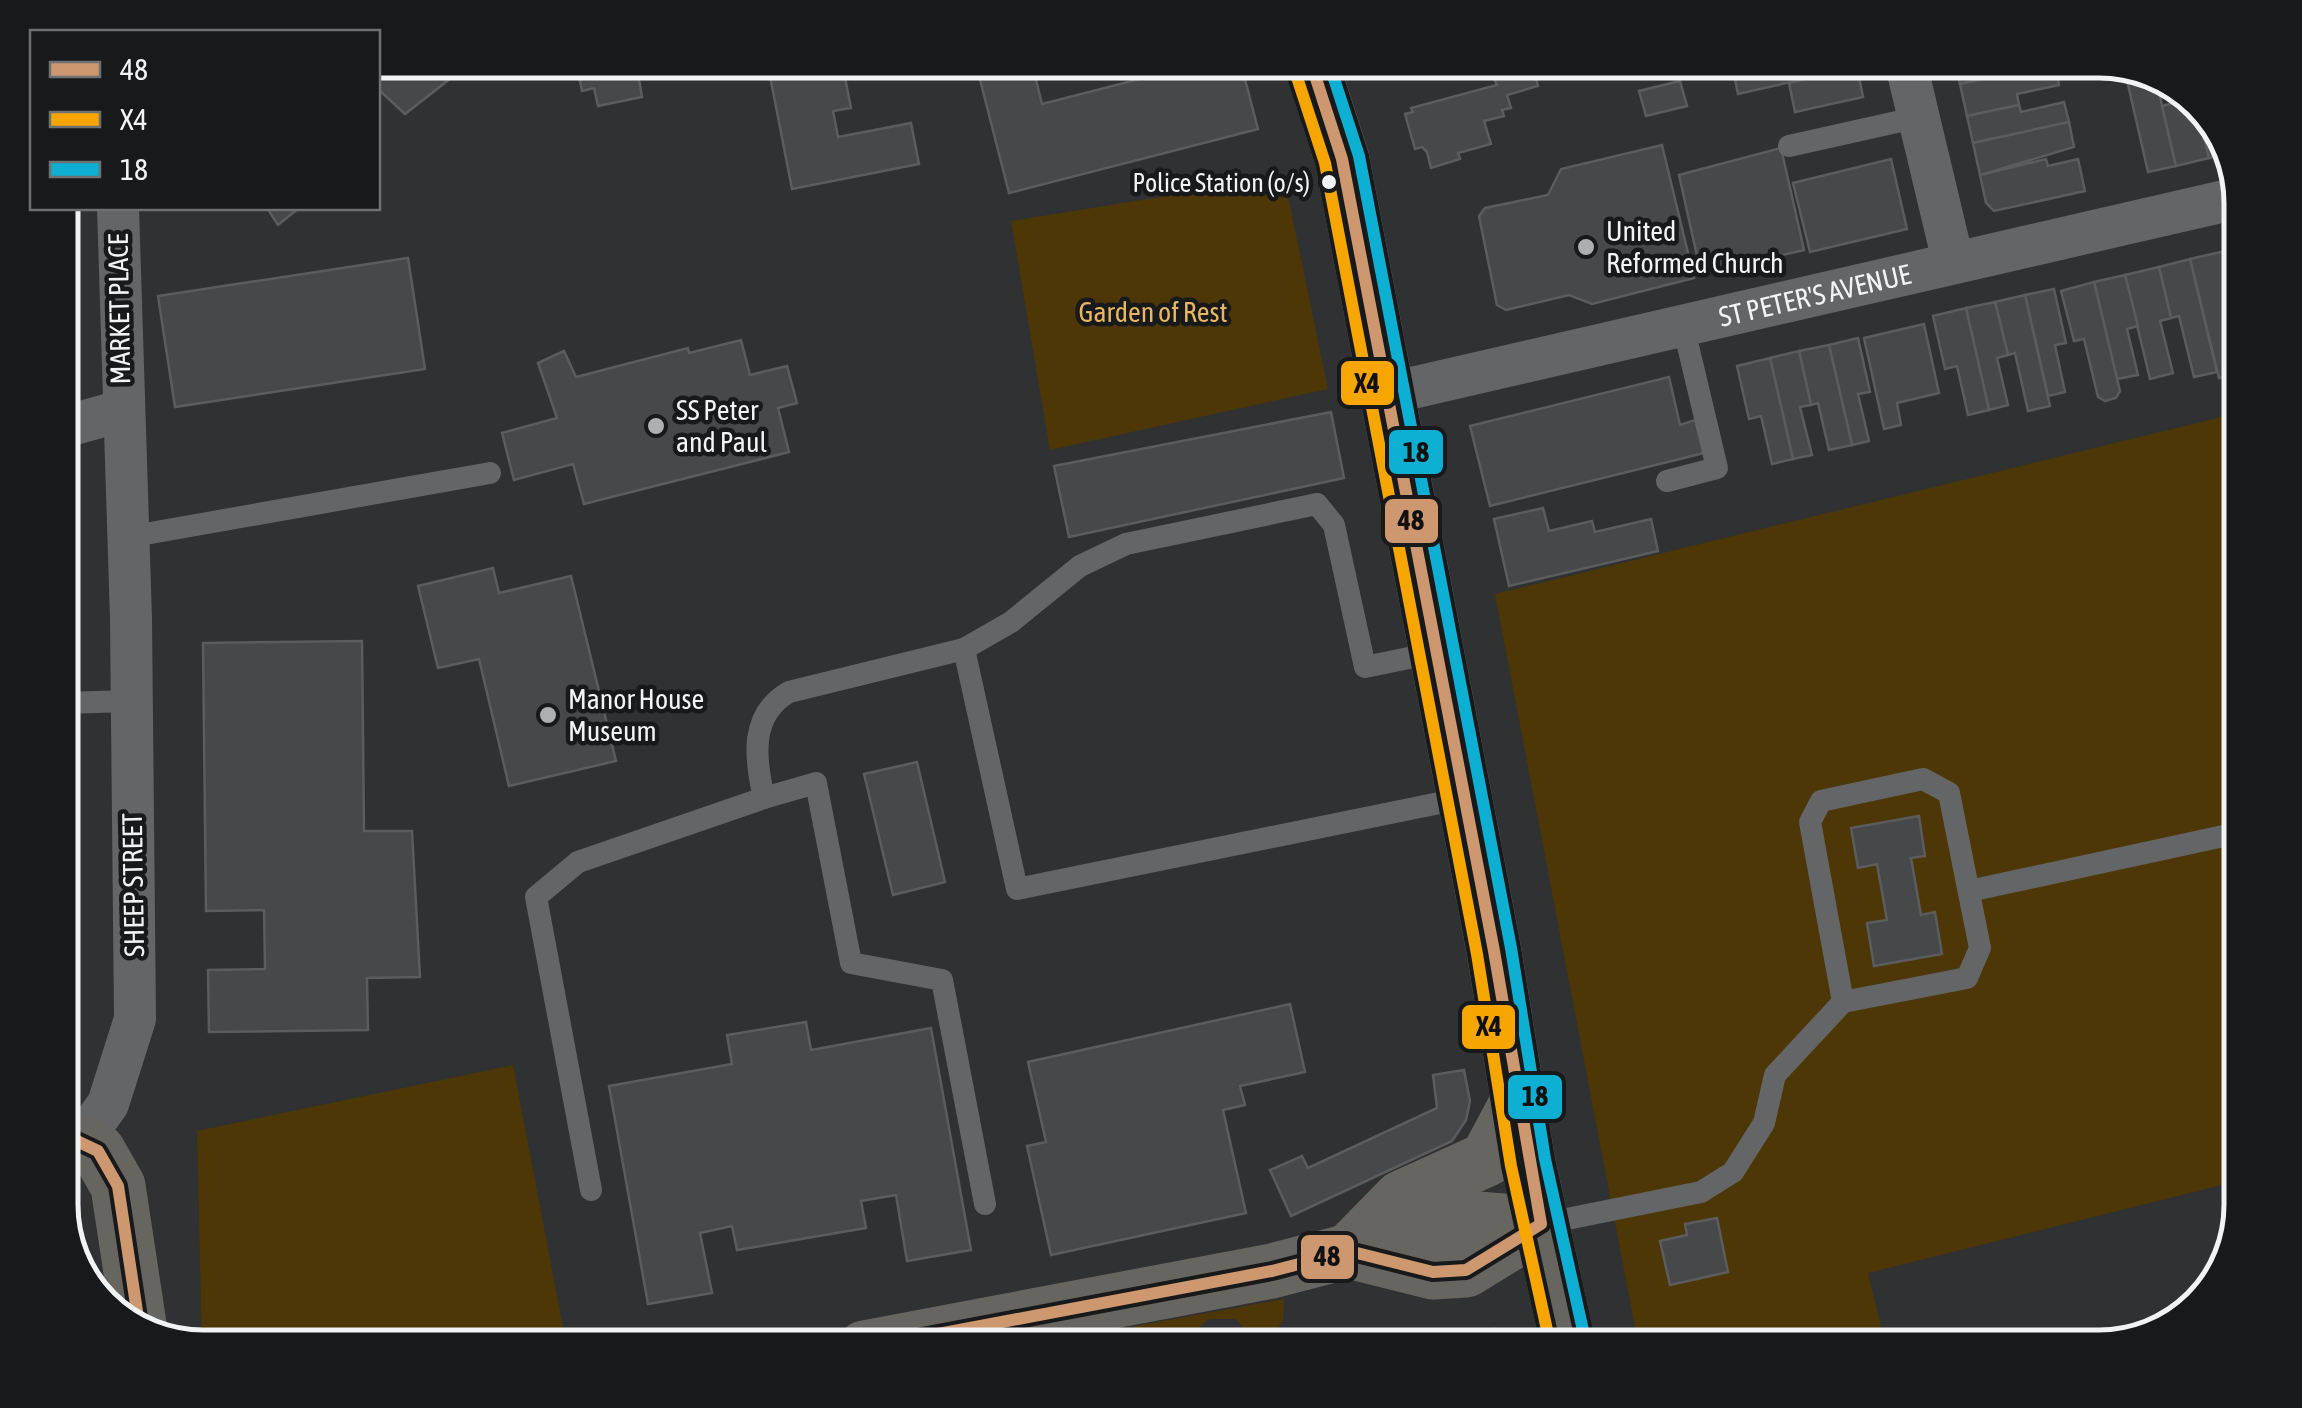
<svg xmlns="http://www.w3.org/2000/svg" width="2302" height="1408" font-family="'Asap Condensed',sans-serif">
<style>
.green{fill:#4d3707;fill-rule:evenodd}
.building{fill:#464849;stroke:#5a5c5d;stroke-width:2.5}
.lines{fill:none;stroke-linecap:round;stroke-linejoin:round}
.service{stroke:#646566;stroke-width:22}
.minor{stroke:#646566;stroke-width:42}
.primary{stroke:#67655f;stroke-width:55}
.bus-1-casing{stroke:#17191a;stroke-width:20}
.bus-2-casing{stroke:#17191a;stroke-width:20}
.bus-3-casing{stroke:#17191a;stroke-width:20}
.bus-1{stroke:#cd976f;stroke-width:12}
.bus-2{stroke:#f7a600;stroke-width:12}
.bus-3{stroke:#0dafd3;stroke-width:12}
.bus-dot{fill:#f1f4f5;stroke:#17191a;stroke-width:4}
.poi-dot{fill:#adb0b1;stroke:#17191a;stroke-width:4}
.labels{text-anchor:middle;stroke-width:9;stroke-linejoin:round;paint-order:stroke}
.bus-label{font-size:26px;fill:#f1f4f5;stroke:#17191a;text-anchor:end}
.poi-label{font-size:28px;fill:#f1f4f5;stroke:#17191a;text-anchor:start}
.street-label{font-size:28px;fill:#f1f4f5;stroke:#17191a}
.park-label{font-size:28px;fill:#e7b65f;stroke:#17191a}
.rim{fill:none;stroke:#f1f4f5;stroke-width:5}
.line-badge{stroke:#17191a;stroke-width:4}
.pale-badge-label{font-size:28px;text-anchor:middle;font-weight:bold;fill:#111}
</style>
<rect width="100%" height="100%" fill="#2f3133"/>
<!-- green -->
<g class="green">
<polygon points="1284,177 1328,389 1050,450 1011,221"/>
<polygon points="2242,412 2242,1180 1868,1273 1886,1348 1639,1348 1495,594"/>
<polygon points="513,1065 567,1348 202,1348 197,1131"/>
<path d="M1284 1299 1283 1321 1276 1331 1187 1348H1127L1135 1326ZM1209 1319H1235L1243 1326 1238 1332 1197 1338 1191 1334Z"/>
</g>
<!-- building -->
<g class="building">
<polygon points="378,60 474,60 405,114 378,89"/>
<polygon points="645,60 648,78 639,79 642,97 598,106 594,88 582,91 576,62"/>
<polygon points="975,60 1031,60 1042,104 1214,60 1240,60 1258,129 1009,193"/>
<polygon points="1760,60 1855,60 1857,67 1738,94 1734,74 1761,68"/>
<polygon points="1955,60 2054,60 2055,64 1960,84"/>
<polygon points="842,62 851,108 833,111 838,137 911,123 919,164 792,189 770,76"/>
<polygon points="2055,64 2059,85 2017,94 2019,105 1967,116 1960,84"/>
<polygon points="1533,67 1538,86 1507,95 1511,108 1502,110 1504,116 1484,121 1491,144 1458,153 1460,159 1431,168 1427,152 1422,147 1415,149 1405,114 1413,112 1411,108 1497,85 1494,78"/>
<polygon points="1857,67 1863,97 1795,112 1789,83"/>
<polygon points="2124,67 2155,75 2176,166 2148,172"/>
<polygon points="1680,81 1687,106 1646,116 1639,91"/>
<polygon points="2191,99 2197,105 2209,158 2176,166 2162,106"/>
<polygon points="2064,102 2069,122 1973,143 1967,116 2019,105 2021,112"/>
<polygon points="2197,105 2223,131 2229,154 2209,158"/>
<polygon points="2069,122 2074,147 1980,175 1973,143"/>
<polygon points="1662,145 1694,278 1592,304 1569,295 1506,310 1497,305 1479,216 1485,208 1548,195 1561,169"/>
<polygon points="1781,148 1804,250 1701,274 1679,175"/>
<polygon points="1891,159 1907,229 1810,252 1793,183"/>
<polygon points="2046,159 2048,166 2078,159 2085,191 1994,211 1986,203 1980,175"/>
<polygon points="267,208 299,208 278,225"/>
<polygon points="2242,247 2242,305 2238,306 2225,251"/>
<polygon points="2225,251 2238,306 2224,310 2239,374 2219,378 2190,259"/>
<polygon points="408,258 425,369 175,407 158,296"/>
<polygon points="2190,259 2217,372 2194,377 2179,316 2171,318 2159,267"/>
<polygon points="2159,267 2171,318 2160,321 2173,373 2150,379 2125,275"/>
<polygon points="2125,275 2138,326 2127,329 2138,375 2117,379 2094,282"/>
<polygon points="2094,282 2120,391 2116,398 2105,401 2098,397 2084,339 2074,341 2061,291"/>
<polygon points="2054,289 2066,343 2055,345 2065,392 2048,396 2025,295"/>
<polygon points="2025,295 2050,406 2028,411 2015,353 2008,355 1995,302"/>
<polygon points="1995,302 2008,355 1997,358 2008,405 1989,410 1966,308"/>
<polygon points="1966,308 1989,410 1968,415 1957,366 1945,369 1933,316"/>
<polygon points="1924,324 1939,393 1897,403 1901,425 1884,429 1864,338"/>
<polygon points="1858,338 1870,392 1858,394 1869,441 1852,445 1829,345"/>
<polygon points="741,340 750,375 787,366 797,403 778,408 789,452 584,504 573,464 514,480 502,433 557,418 538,363 564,351 576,377 688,348 689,353"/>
<polygon points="1829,345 1852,445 1829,450 1818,403 1811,405 1799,351"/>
<polygon points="1799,351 1811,405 1800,407 1812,455 1793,459 1770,358"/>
<polygon points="1770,358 1793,459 1772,464 1761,416 1749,419 1737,366"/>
<polygon points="1669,377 1680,425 1695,420 1704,453 1490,506 1470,426"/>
<polygon points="1331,412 1344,478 1069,537 1054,466"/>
<polygon points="1543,508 1549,531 1592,521 1595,532 1651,519 1658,551 1509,586 1494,519"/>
<polygon points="493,568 499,593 571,576 616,761 509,786 479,659 438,668 418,586"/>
<polygon points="362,641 364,831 412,831 420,977 367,978 368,1030 209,1032 208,970 265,969 264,910 206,911 203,643"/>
<polygon points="917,762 945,882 893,895 864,774"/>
<polygon points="60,799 68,1012 60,1023"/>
<polygon points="1919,816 1925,856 1911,858 1921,915 1935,912 1942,954 1874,966 1867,923 1887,920 1877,864 1858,868 1851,828"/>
<polygon points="1290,1004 1305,1072 1240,1086 1245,1105 1223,1110 1246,1213 1051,1255 1027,1146 1046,1142 1028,1062"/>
<polygon points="806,1022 811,1050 931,1028 971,1250 907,1261 896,1195 861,1201 866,1228 737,1250 732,1226 700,1233 712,1293 648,1304 609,1086 732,1064 727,1035"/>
<polygon points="1464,1070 1470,1101 1466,1120 1452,1141 1291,1216 1270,1170 1302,1156 1308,1168 1437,1108 1433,1075"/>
<polygon points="1717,1218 1728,1272 1670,1285 1660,1241 1687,1235 1685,1224"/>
<polygon points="1495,1329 1498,1348 1390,1348"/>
</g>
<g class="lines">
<!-- service -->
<g class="service">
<polyline points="1789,146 1919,117"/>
<polyline points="1667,481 1717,468 1683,325"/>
<polyline points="128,537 490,473"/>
<polyline points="1433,653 1365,667 1334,525 1317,504 1126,544 1080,566 1011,622 964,649 1017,889 1464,798"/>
<polyline points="60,703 131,701"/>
<polygon points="1923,779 1949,793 1980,948 1967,978 1843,1002 1810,822 1821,801"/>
<polyline points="764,798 816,783 851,963 942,980 985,1204"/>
<polyline points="1969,891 2242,832"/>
<path d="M591 1190 536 897 578 862 764 798C755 759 749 715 789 692L964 649"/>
<polyline points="1542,1224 1701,1192 1733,1172 1764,1123 1775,1075 1843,1002"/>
</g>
<!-- minor -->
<g class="minor">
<polyline points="1905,60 1953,261"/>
<path id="s1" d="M1386 394 2242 197"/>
<polyline points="60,428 121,411"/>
<polyline points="82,1140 108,1104 135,1019 131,619 118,208"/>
</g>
<!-- primary -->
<g class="primary">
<polyline points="1310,60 1342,159 1494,951 1528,1162 1569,1348"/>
<polyline points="60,1133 98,1151 118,1186 140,1331"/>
<polyline points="1379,1226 1410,1225 1441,1216 1541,1224"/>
<polyline points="1349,1251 1401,1198 1487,1159 1517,1103"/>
<polyline points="864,1348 1272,1271 1349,1251 1433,1272 1466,1270 1541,1224"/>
</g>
<defs>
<g id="bus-1">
<polyline points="60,1133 98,1151 118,1186 140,1331"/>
<polyline points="864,1348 1272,1271 1349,1251 1433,1272 1466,1270 1541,1224 1494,951 1342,159 1310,60"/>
</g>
<polyline id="bus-2" points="1293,65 1325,163 1477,954 1511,1166 1551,1348"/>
<polyline id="bus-3" points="1328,60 1359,156 1511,948 1545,1159 1586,1344"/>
</defs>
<!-- bus-1 casing -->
<use href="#bus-1" class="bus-1-casing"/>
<!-- bus-2 casing -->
<use href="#bus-2" class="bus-2-casing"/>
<!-- bus-3 casing -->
<use href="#bus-3" class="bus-3-casing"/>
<!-- bus-1 -->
<use href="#bus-1" class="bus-1"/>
<!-- bus-2 -->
<use href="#bus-2" class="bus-2"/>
<!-- bus-3 -->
<use href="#bus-3" class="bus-3"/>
</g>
<!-- markers -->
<circle class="bus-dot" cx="1329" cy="182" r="9"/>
<g class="poi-dot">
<circle cx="1586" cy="247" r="10"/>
<circle cx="656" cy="426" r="10"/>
<circle cx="548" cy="715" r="10"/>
</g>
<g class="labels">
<!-- bus labels -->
<g class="bus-label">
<text x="1310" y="192">Police Station (o/s)</text>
</g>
<!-- poi labels -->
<g class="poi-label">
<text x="1606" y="241">United<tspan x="1606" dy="32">Reformed Church</tspan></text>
<text x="676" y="420">SS Peter<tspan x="676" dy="32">and Paul</tspan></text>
<text x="568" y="709">Manor House<tspan x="568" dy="32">Museum</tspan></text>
</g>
<!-- street labels -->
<g class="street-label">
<text dy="10" stroke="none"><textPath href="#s1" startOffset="440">ST PETER'S AVENUE</textPath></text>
<text transform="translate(119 309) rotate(-91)" y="10">MARKET PLACE</text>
<text transform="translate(133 885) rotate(-91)" y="10">SHEEP STREET</text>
</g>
<!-- park labels -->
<g class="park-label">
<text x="1153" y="322">Garden of Rest</text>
</g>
</g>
<!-- crop -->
<path d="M0 0H2302V1408H0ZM203 78H2099A125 125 0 0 1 2224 203V1205A125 125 0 0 1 2099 1330H203A125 125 0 0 1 78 1205V203A125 125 0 0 1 203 78Z" fill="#17191a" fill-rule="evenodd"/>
<path class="rim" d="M203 78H2099A125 125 0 0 1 2224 203V1205A125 125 0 0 1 2099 1330H203A125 125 0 0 1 78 1205V203A125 125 0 0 1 203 78Z"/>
<g class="line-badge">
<rect x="1339" y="359" width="57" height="48" rx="10" fill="#f7a600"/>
<rect x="1387" y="428" width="58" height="48" rx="10" fill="#0dafd3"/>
<rect x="1383" y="497" width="57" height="48" rx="10" fill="#cd976f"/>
<rect x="1460" y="1003" width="57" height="48" rx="10" fill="#f7a600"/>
<rect x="1506" y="1073" width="58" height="48" rx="10" fill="#0dafd3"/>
<rect x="1299" y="1233" width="57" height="48" rx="10" fill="#cd976f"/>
</g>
<g class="pale-badge-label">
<text x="1367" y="393">X4</text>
<text x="1416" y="462">18</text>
<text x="1411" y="530">48</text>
<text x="1489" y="1036">X4</text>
<text x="1535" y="1106">18</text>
<text x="1327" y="1266">48</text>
</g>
<!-- legend -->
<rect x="30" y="30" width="350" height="180" fill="#17191a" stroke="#6e7172" stroke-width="2.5"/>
<rect x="50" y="62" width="50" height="15" fill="#cd976f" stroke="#6e7172" stroke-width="2.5"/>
<text x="120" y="80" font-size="30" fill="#f1f4f5">48</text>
<rect x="50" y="112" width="50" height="15" fill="#f7a600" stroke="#6e7172" stroke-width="2.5"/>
<text x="120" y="130" font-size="30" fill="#f1f4f5">X4</text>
<rect x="50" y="162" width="50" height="15" fill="#0dafd3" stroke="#6e7172" stroke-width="2.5"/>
<text x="120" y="180" font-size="30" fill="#f1f4f5">18</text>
</svg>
